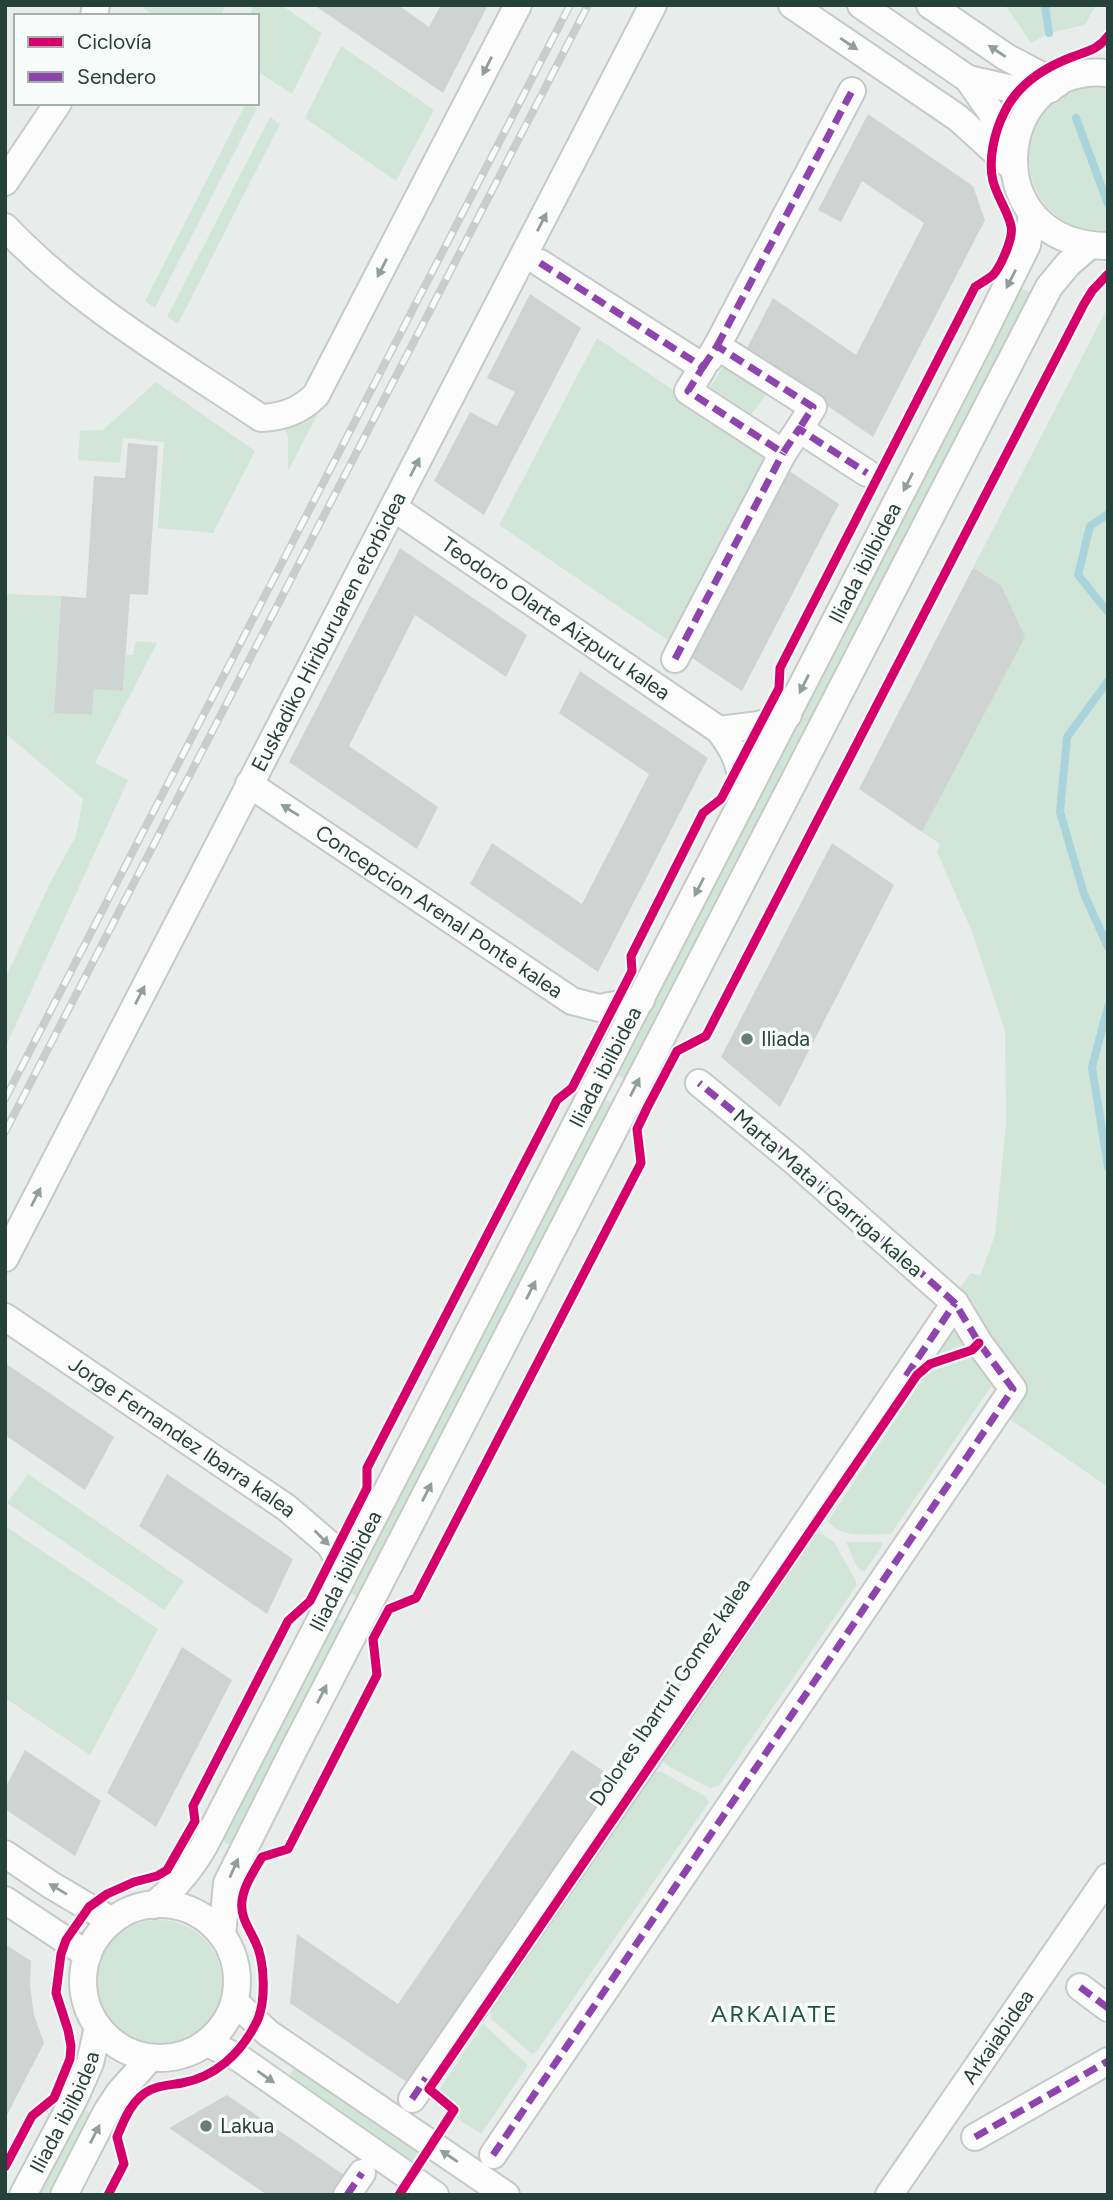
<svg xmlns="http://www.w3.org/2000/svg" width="1113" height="2200" font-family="Figtree,sans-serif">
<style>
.green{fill:#d1e6d8}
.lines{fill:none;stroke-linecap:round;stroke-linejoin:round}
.stream{stroke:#a9d4db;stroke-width:8}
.building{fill:#cfd4d2}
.minor-casing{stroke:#c5cac8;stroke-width:30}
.minor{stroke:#fcfcfc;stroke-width:26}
.rail-casing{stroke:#c9cdcc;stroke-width:8}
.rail{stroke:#f7fbf9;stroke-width:5;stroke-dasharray:16;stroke-linecap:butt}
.quiet{stroke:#8e44ad;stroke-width:7;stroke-dasharray:14 7;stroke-linecap:butt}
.cycleway-casing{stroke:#f7fbf9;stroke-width:13}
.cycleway{stroke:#d6006c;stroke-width:9}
.oneway{fill:#909f9b}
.poi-dot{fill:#697e78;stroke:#f7fbf9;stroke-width:2.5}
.labels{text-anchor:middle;stroke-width:7;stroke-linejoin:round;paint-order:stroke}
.street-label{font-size:21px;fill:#24423a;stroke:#f7fbf9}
.poi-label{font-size:21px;fill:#24423a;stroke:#f7fbf9;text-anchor:start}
.quarter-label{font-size:24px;letter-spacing:2px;fill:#1f5548;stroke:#f7fbf9}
</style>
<rect width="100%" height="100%" fill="#e8edeb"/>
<!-- green -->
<g class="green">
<polygon points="143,5 226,5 220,16 154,16 143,8"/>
<polygon points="254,5 281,5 322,33 292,94 257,71 257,16 249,16"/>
<polygon points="1005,5 1096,5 1085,25 1049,33 1031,43"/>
<polygon points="341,46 434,110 396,181 305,118"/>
<path d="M1108 84V231C1092 230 1075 229 1061 219 1011 185 1022 105 1081 87 1089 84 1099 85 1108 84Z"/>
<polygon points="246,103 250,103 257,108 155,308 145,301"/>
<polygon points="270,117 280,124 178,324 167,317"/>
<polygon points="1020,287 1033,294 627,1080 615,1074"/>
<path d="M1108 307V1487L1008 1418 994 1382 891 1534C871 1534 841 1539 828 1521L926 1373 939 1364 974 1354 968 1346 938 1354 924 1361 957 1292 971 1273 980 1276 995 1235 1006 1123 1005 1031 972 932 937 852 940 844 922 832 1024 637 1001 585 973 568Z"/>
<polygon points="597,338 772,458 675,645 499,525"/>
<polygon points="725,364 767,393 751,415 710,387"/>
<polygon points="156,382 255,451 213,533 158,528 164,442 123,438 120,463 78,460 80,431 103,430"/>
<polygon points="325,400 288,471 288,437 282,422"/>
<polygon points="5,594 61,596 54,713 92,715 94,689 123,690 126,655 133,655 136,641 157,643 95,763 128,780 5,1048 5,979 51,881 76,836 83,799 5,733"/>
<polygon points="603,1099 615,1105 360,1598 347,1592"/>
<polygon points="28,1474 184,1581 164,1610 7,1503"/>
<polygon points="5,1526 158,1629 90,1755 5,1698"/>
<polygon points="819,1532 834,1542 856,1581 856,1586 719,1786 710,1788 668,1766 663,1761"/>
<polygon points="846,1542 881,1542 883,1545 864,1572 857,1567"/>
<polygon points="335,1617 347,1623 232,1846 220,1840"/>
<polygon points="660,1771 705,1796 709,1802 537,2051 532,2054 491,2019 491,2011 654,1773"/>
<circle cx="159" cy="1983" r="63"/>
<polygon points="483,2024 527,2064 527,2067 481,2134 455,2117 457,2110 437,2093"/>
<polygon points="296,2066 419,2150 412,2162 288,2077"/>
<polygon points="81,2108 93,2115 52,2195 37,2195"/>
</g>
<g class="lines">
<!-- stream -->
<g class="stream">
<polyline points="1045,5 1049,33"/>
<polyline points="1076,118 1108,204"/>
<polyline points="1108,514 1090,526 1078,575 1108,612"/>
<polyline points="1108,681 1067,737 1060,812 1084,894 1108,947"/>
<polyline points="1108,1007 1092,1067 1108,1167"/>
</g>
</g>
<!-- building -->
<g class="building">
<polygon points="314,5 398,5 429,27 441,5 488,5 443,93"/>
<polygon points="868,114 973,186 985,220 873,437 746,350 773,298 856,355 924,223 862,181 841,222 818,210"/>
<polygon points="530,294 581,328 484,515 434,481 470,412 497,426 515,392 487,378"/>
<polygon points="128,443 158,446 148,595 130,594 123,691 94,689 92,715 54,713 61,596 86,598 94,476 125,478"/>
<polygon points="789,471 839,504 742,691 692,658"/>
<polygon points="400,548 527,635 506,677 415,615 349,746 438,807 417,849 289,762"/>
<polygon points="973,568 1001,585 1025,637 922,832 859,789"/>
<polygon points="580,671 708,758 598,972 470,884 492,843 582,904 649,774 559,713"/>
<polygon points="832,843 894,885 780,1107 721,1057"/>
<polygon points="5,1363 114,1437 85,1490 5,1435"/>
<polygon points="167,1474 293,1559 267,1614 139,1526"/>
<polygon points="182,1647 232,1680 156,1827 107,1793"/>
<polygon points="25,1750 101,1801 75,1856 5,1809 5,1788"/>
<polygon points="572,1750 621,1783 414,2087 290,2003 297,1934 398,2004"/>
<polygon points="5,1944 31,1961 30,1985 34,2015 44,2043 5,2119"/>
<polygon points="227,2095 350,2179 340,2195 267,2195 169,2128"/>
</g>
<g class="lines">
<defs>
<g id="minor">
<polyline points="792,5 958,118 1013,168"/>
<polyline points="861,5 968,79 991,112 1012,159"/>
<polyline points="930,5 1006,57 1057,84"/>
<polyline points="94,16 96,5"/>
<path d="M1108 73C993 61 973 245 1108 246"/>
<polyline points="968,79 1008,88 1050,89"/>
<polyline points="5,182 58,103"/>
<path d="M5 227C78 304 173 359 261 418 283 417 300 411 316 395L518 5"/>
<polyline points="540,263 703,367 688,391 783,453 799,429 867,473"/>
<polyline points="717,346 852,91"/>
<polyline points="709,359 717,346 813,407 799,429"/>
<path id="s1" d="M394 508 719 730C737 753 743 771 743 800"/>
<polyline points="675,659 783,453"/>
<polyline points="719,730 759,725 788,715"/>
<path id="s2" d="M249 784 572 1001 599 1008 641 1000"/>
<path id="s3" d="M5 1258 653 5"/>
<path id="s4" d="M5 1317 287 1508 330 1545 345 1571"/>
<polyline points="5,1854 51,1885 112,1921"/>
<polyline points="5,1900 88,1955"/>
<circle cx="160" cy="1981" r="77"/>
<path id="s5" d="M154 1905C175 1888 190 1870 204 1846L979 342 1027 245 1032 215"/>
<polyline points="222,1935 227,1883 291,1755 1049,287 1068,264 1089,246"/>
<polyline points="1080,1987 1108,2008"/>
<polyline points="235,2002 268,2033 506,2195"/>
<polyline points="207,2043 239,2058 435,2195"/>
<polyline points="412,2099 647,1758 955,1303"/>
<polyline points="975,2137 1108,2061"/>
<polyline points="493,2155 1013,1389 979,1343 955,1303 794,1161 699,1083"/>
<path id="s6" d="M23 2195 75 2097 90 2063 98 2027"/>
<polyline points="64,2195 106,2113 119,2093 150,2058"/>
<polyline points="347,2195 362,2173"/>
<path id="s7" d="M889 2195 1108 1877"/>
</g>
</defs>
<!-- minor casing -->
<use href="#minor" class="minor-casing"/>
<!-- minor -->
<use href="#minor" class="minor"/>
<defs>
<g id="rail">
<polyline points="5,1099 570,5"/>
<polyline points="5,1132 588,5"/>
</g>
</defs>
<!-- rail casing -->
<use href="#rail" class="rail-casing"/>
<!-- rail -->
<use href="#rail" class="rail"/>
<!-- quiet -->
<g class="quiet">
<polyline points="540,263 703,367 688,391 783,453 799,429 867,473"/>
<polyline points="717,346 852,91"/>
<polyline points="703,367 717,346 813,407 799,429"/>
<polyline points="675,659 783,453"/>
<polyline points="906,1376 955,1303"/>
<polyline points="1080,1987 1108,2008"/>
<polyline points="412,2099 426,2078"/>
<polyline points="975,2137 1108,2061"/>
<polyline points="493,2155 1013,1389 979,1343 955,1303 794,1161 699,1083"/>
<polyline points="347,2195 362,2173"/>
</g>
<defs>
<g id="cycleway">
<path d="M5 2167 32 2116 54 2098 70 2059 71 2046 68 2030 56 1993 61 1954 66 1940 89 1907 107 1894 134 1882 157 1876 167 1870 195 1821 193 1806 288 1621 310 1601 367 1488V1468L557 1100 572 1088 632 971 631 956 703 813 721 799 779 688 780 668 975 287C981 283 988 279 993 275 1001 266 1014 237 1011 226 1008 211 997 197 993 181 988 161 994 133 1004 113 1017 85 1043 68 1072 57 1087 51 1098 50 1108 36"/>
<path d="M108 2195 124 2164 117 2137C124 2120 132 2099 150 2090 160 2085 171 2085 182 2083 215 2077 240 2054 255 2025 267 2005 265 1961 255 1941 249 1928 240 1917 242 1901 244 1885 254 1871 262 1857L288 1849 377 1675 373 1639 389 1609 416 1598 641 1163 637 1129 648 1106 677 1051 706 1036 1084 304 1092 291 1108 274"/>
<polyline points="399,2195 454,2110 429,2089 917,1375 930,1364 972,1350 979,1343"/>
</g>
</defs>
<!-- cycleway casing -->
<use href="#cycleway" class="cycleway-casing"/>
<!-- cycleway -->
<use href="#cycleway" class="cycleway"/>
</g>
<!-- one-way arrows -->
<defs><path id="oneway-solid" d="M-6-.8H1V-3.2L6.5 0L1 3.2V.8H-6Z" transform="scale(1.75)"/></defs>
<g class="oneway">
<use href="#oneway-solid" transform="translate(849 44) rotate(34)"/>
<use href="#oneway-solid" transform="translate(997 51) rotate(-146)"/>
<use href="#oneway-solid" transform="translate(487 66) rotate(117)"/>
<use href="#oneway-solid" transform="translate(542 222) rotate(-63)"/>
<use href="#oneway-solid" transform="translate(382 268) rotate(117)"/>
<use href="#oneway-solid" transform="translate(1011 279) rotate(117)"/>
<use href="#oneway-solid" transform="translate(415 467) rotate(-63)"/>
<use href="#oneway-solid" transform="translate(908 482) rotate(117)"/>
<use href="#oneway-solid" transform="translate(804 684) rotate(117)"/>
<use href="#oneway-solid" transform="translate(290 810) rotate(-148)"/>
<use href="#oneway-solid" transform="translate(699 887) rotate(117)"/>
<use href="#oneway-solid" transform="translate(140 995) rotate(-63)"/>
<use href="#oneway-solid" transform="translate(635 1087) rotate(-63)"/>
<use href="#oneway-solid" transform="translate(36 1197) rotate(-63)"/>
<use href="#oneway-solid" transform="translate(531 1290) rotate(-63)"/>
<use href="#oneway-solid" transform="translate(427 1492) rotate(-63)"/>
<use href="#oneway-solid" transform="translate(322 1538) rotate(45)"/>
<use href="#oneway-solid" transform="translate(322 1694) rotate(-63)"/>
<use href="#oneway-solid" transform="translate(234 1868) rotate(-66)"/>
<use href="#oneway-solid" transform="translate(58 1889) rotate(-149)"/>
<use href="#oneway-solid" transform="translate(266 2077) rotate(35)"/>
<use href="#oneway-solid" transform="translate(95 2134) rotate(-63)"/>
<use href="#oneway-solid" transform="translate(449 2156) rotate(-146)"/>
</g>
<!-- markers -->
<g class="poi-dot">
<circle cx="747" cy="1039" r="7"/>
<circle cx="206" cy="2126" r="7"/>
</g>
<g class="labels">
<!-- street labels -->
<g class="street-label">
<text dy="7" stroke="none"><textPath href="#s5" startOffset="1521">Iliada ibilbidea</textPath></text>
<text dy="7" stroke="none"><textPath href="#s1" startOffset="196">Teodoro Olarte Aizpuru kalea</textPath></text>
<text dy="7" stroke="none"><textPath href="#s3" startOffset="705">Euskadiko Hiriburuaren etorbidea</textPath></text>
<text dy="7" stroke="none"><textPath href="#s2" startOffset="229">Concepcion Arenal Ponte kalea</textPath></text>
<text dy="7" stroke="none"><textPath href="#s5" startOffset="954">Iliada ibilbidea</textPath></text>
<text transform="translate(828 1193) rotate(41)" y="7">Marta Mata i Garriga kalea</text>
<text dy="7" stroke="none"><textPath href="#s4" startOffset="214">Jorge Fernandez Ibarra kalea</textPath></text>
<text dy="7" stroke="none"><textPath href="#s5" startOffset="387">Iliada ibilbidea</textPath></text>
<text transform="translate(670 1692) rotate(-56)" y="7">Dolores Ibarruri Gomez kalea</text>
<text dy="7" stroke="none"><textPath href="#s7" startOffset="192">Arkaiabidea</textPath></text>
<text dy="7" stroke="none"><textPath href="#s6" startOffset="93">Iliada ibilbidea</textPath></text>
</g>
<!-- poi labels -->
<g class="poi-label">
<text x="761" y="1046">Iliada</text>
<text x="220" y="2133">Lakua</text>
</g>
<!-- quarter labels -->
<g class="quarter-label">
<text x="775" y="2022">ARKAIATE</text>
</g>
</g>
<!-- border -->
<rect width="1113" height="2200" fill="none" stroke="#24423a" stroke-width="14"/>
<!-- legend -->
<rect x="14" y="14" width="245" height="91" fill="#f7fbf9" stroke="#a3b1ad" stroke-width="2"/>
<rect x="28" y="37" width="35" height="10" fill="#d6006c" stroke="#a3b1ad" stroke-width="2"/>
<text x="77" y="49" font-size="21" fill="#24423a">Ciclovía</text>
<rect x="28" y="72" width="35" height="10" fill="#8e44ad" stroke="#a3b1ad" stroke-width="2"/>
<text x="77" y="84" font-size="21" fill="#24423a">Sendero</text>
</svg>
